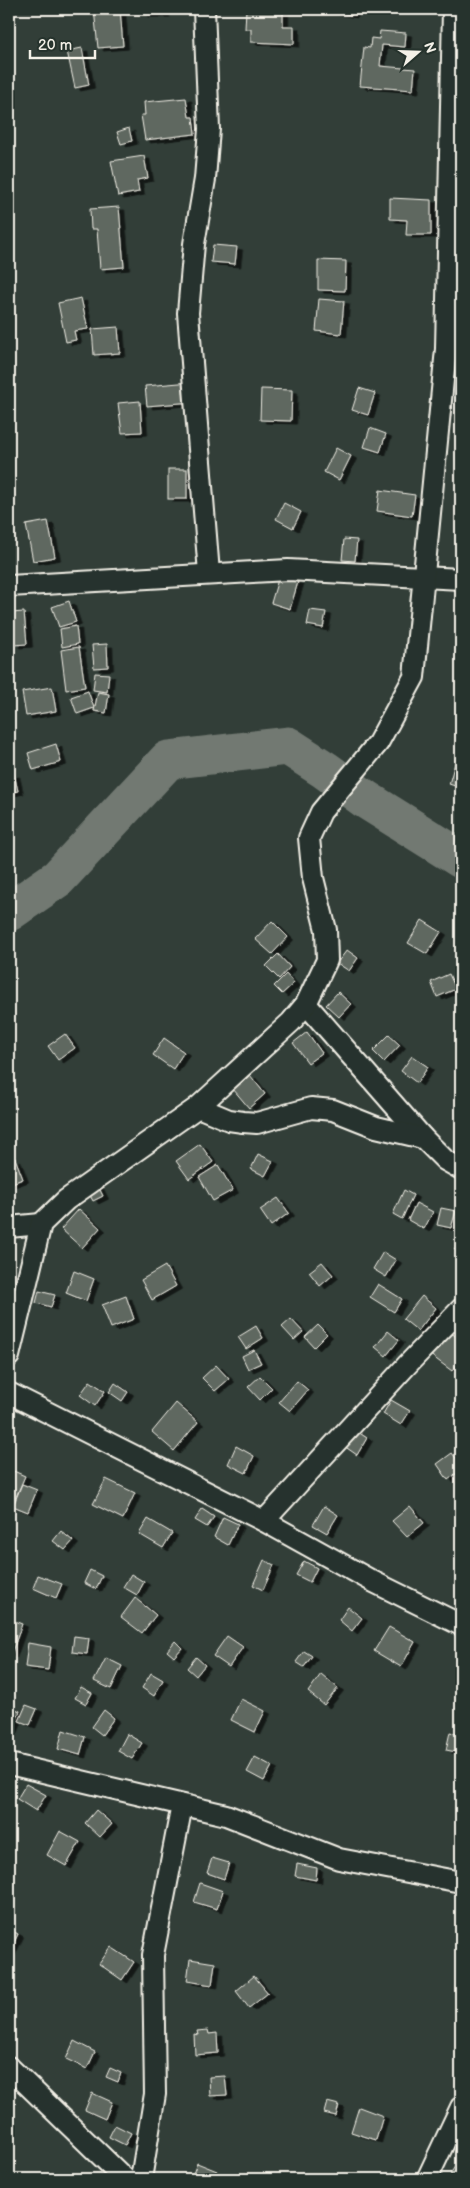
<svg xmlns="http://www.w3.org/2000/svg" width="470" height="2188" font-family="'Balsamiq Sans',sans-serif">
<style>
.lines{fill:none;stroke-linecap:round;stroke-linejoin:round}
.river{stroke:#727972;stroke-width:39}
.building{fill:#5f6861;stroke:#f4f1e8;filter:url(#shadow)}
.minor-casing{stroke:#f4f1e8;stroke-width:24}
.minor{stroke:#26332d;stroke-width:20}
</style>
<defs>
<filter id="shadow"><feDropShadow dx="5.5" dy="3" stdDeviation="0" flood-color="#0009"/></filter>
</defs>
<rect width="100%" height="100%" fill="#323e38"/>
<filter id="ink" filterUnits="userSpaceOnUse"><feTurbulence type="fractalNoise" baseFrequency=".02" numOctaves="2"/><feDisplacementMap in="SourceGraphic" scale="10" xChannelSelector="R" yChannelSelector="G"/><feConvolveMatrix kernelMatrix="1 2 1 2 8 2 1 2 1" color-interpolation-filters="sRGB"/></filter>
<g filter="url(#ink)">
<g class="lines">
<!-- river -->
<polyline class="river" points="9,912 58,878 168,760 288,746 325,770 365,799 461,859"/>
</g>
<!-- building -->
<g class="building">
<polygon points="94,9 120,9 123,46 98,48"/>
<rect x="143" y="9" width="21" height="5"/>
<polygon points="246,9 283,9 283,26 294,26 294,44 251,42 251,29 245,29"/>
<polygon points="322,9 353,9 352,15 322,10"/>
<polygon points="380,31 406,33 405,47 382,45 380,66 415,69 413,90 360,86 364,47 370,48 371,38 379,39"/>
<polygon points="82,48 89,85 75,88 67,51"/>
<polygon points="186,98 189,117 193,117 195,134 145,140 141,115 145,115 144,102"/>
<polygon points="129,128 132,141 121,144 117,132"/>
<polygon points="144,156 148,178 137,180 139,192 118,196 111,161"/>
<polygon points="390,198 431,200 431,235 406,235 407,220 390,219"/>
<polygon points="119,207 124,267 100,269 97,229 91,229 90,209"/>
<polygon points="213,245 237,247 235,264 211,262"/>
<polygon points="318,260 346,261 345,291 318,290"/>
<polygon points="81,298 88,329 74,331 76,340 66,342 58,303"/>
<polygon points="319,299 344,301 341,334 316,331"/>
<polygon points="118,327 120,353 94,355 92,329"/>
<polygon points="191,382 192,402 147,406 145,386"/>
<polygon points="359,388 375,393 368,415 352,410"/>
<polygon points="261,389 292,390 291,421 260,420"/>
<polygon points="140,401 142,432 122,433 118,403"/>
<polygon points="370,428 386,434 380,452 364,447"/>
<polygon points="336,448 351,456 339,480 324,472"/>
<rect x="168" y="469" width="19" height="30"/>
<polygon points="380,490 415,495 412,516 377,511"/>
<polygon points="284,503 301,512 293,528 276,519"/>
<polygon points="48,521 55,557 33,561 26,525"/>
<polygon points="344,539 357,540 355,561 342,560"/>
<polygon points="279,576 298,582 290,609 271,603"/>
<polygon points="69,601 76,622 59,627 52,607"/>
<polygon points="310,610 326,612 323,628 307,625"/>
<polygon points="24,612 27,644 14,645 11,613"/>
<polygon points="76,626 78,644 62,647 60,629"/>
<polygon points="107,644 108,667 94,668 92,645"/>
<polygon points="79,647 85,687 66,690 61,650"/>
<polygon points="95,673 109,674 107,692 93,690"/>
<polygon points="52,687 56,711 26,716 22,692"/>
<polygon points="88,691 94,708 77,714 71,697"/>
<polygon points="98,692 109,694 106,713 94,711"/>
<polygon points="56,744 61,762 33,770 28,753"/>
<polygon points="457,756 461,758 461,788 449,784"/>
<polygon points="14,774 18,791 9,793 9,775"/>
<polygon points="422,920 441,932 427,954 408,943"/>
<polygon points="272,921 288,937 272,954 255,939"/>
<polygon points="347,950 358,958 349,971 337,963"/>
<polygon points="278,954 290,967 279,979 266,966"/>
<polygon points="286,974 294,983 282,994 274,986"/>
<polygon points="449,974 456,989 437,997 431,982"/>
<polygon points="338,992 351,1004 339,1017 326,1005"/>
<polygon points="307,1032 322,1053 308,1063 293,1043"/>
<polygon points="65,1034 75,1048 58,1060 48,1046"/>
<polygon points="389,1035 400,1045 384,1062 373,1051"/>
<polygon points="164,1038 184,1052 173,1069 153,1055"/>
<polygon points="412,1056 428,1067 417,1083 401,1071"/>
<polygon points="250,1075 265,1094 249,1108 233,1089"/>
<polygon points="200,1144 213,1162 189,1179 176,1161"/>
<polygon points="258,1154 273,1161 265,1176 251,1169"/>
<polygon points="15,1158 23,1179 9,1184 9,1161"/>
<polygon points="218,1165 233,1190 213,1201 199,1177"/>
<polygon points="96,1182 103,1196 93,1201 86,1188"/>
<polygon points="404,1190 413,1195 402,1219 393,1214"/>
<polygon points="278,1198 289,1213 271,1226 260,1210"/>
<polygon points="416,1203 433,1212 424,1229 408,1220"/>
<polygon points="441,1208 456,1211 451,1228 437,1225"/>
<polygon points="79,1209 100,1228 82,1248 61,1229"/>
<polygon points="461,1241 461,1256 454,1249"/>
<polygon points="383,1252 396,1260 386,1277 373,1269"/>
<polygon points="322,1262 333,1275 320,1286 309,1272"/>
<polygon points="165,1266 176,1286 152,1300 141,1280"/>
<polygon points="74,1271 94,1279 86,1301 66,1293"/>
<polygon points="378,1284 402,1299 394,1312 370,1297"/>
<polygon points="39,1291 55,1295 51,1307 36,1303"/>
<polygon points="126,1296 134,1319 111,1328 102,1305"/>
<polygon points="422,1296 436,1308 418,1331 403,1319"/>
<polygon points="291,1319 303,1332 294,1340 282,1327"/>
<polygon points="318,1325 327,1334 314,1347 305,1337"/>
<polygon points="256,1326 263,1338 246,1349 238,1337"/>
<polygon points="447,1330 461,1340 461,1359 452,1371 429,1354"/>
<polygon points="388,1331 399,1340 386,1356 375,1347"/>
<polygon points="254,1350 261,1363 248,1369 242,1356"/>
<polygon points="216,1365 229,1379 215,1391 202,1378"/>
<polygon points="260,1376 272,1388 260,1400 248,1387"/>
<polygon points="90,1381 105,1391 95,1406 80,1395"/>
<polygon points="297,1381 308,1390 290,1411 279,1402"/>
<polygon points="115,1383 128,1392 122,1401 109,1392"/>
<polygon points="391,1400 410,1411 401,1425 383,1414"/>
<polygon points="176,1403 198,1422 174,1451 152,1432"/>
<polygon points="355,1430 367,1438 357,1455 344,1446"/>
<polygon points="236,1446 254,1456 246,1473 228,1464"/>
<polygon points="452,1453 461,1465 461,1470 448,1480 437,1464"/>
<polygon points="9,1469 25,1476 12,1506 9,1504"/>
<polygon points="106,1479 135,1493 123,1519 93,1504"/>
<polygon points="22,1484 37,1490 28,1512 13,1506"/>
<polygon points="324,1506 338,1515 327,1533 313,1525"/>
<polygon points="410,1506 424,1523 407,1537 392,1521"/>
<polygon points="202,1509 214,1517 207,1527 195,1520"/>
<polygon points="223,1517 238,1524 228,1545 214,1537"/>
<polygon points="148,1519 172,1533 163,1548 139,1534"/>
<polygon points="61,1531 73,1541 65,1550 53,1541"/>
<polygon points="264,1560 274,1565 263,1590 253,1585"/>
<polygon points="304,1561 317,1568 310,1582 296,1575"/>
<polygon points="90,1570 102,1576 96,1589 84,1583"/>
<polygon points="131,1574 144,1582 137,1595 123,1587"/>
<polygon points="38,1575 62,1584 56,1598 33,1588"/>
<polygon points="135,1598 156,1615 142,1633 121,1617"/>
<polygon points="348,1607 362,1618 352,1631 339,1620"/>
<polygon points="9,1619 22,1624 11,1655 9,1654"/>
<polygon points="389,1627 415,1642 401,1667 374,1651"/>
<polygon points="74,1636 89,1638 87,1654 72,1652"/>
<polygon points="227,1636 243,1647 229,1667 213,1656"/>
<polygon points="175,1641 182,1648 174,1657 167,1651"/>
<polygon points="28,1643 51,1647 48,1670 25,1667"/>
<polygon points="304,1651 312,1656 304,1667 296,1662"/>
<polygon points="196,1657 205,1665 196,1676 187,1668"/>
<polygon points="106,1658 122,1666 111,1689 94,1681"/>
<polygon points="151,1673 163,1680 154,1696 142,1688"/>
<polygon points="321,1674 338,1688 324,1705 308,1692"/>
<polygon points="81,1687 92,1693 86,1704 75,1698"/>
<polygon points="241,1699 265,1711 255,1732 231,1720"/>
<polygon points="26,1705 37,1709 30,1725 19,1721"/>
<polygon points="9,1706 20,1711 10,1735 9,1735"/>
<polygon points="104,1710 114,1718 102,1735 92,1727"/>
<polygon points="63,1730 85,1737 80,1755 58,1749"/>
<polygon points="450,1732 461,1735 461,1753 446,1750"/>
<polygon points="127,1734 142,1743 132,1759 118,1751"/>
<polygon points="255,1757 272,1766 264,1781 247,1772"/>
<polygon points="26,1784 46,1795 36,1811 17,1799"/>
<polygon points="96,1810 112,1824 100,1837 85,1823"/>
<polygon points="60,1831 80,1842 66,1866 47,1855"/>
<polygon points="212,1858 229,1863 224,1879 207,1873"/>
<polygon points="297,1864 317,1868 316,1880 295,1876"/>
<polygon points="200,1883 223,1891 217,1909 194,1902"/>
<polygon points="9,1929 18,1934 9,1953"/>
<polygon points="111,1947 134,1962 122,1980 99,1964"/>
<polygon points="190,1959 215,1963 212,1985 187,1981"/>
<polygon points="254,1976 268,1993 249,2008 236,1991"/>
<polygon points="208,2030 209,2034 217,2033 218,2053 195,2055 194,2034 198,2035 197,2031"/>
<polygon points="74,2041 95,2052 87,2069 66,2059"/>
<polygon points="110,2068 121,2073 118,2082 106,2077"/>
<polygon points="225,2076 227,2095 210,2096 209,2077"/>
<polygon points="92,2093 112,2102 105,2119 85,2110"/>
<polygon points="327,2102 339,2105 336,2116 324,2113"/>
<polygon points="359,2107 383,2116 376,2140 351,2132"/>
<polygon points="115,2125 131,2133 125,2145 109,2137"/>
<polygon points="197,2163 217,2171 214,2179 191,2179"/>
<polygon points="456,2165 461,2168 461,2179 450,2174"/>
</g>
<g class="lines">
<defs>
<g id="minor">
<polyline points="204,9 209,129 205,179 194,244 188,313 209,573"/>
<polyline points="9,586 288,570 461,579"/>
<polyline points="306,1004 423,1138 445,1160 461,1169"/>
<polyline points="198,1107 229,1120 243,1122 257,1123 311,1108 333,1110 376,1127 423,1138"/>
<polyline points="9,1227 41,1224"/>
<polyline points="9,1356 41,1224 66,1200 198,1107 291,1022 306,1004 327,960 326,930 313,878 309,838 321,812 378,743 414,677 446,349 453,9"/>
<polyline points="9,1393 264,1521 374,1582 461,1625"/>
<polyline points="264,1521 407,1365 461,1309"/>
<polyline points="9,1764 226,1815 339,1859 461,1882"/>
<polyline points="9,2067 125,2179"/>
<polyline points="141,2179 155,2094 153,1955 182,1805"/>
<polyline points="427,2179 461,2107"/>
</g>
</defs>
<!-- minor casing -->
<use href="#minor" class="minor-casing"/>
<!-- minor -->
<use href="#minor" class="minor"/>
</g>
</g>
<!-- margin -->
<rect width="470" height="2188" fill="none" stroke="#26332d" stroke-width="30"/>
<rect x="15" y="15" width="440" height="2158" fill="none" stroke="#f4f1e8" stroke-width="2" filter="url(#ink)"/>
<!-- north arrow -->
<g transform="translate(418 52) rotate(70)" stroke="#26332d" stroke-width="4" paint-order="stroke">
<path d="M0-4L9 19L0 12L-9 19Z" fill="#f4f1e8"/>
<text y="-8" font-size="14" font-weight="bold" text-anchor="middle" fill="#f4f1e8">N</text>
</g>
<!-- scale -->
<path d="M30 50v8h65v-8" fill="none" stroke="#f4f1e8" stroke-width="2.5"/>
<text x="38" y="50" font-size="15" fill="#f4f1e8" stroke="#26332d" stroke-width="4" paint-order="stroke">20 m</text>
</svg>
